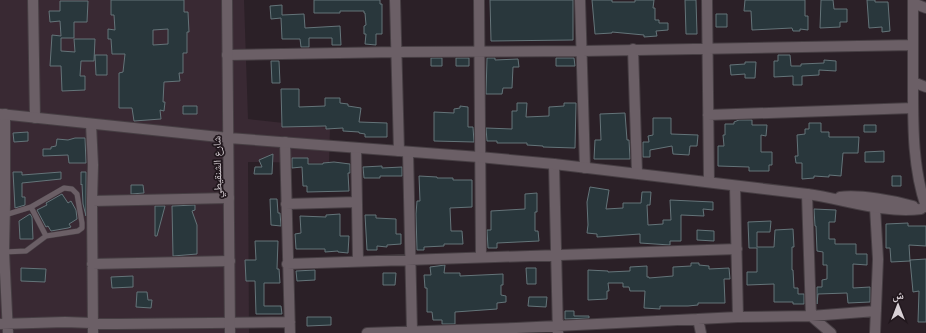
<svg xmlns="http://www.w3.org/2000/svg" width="926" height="333" font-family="Arial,'Noto Naskh Arabic',sans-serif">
  <rect width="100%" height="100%" fill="#2b2027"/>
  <path fill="#392933" d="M0,0H244L248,119L330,128L329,163L248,162L249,333H0Z"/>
  <path fill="#29373c" stroke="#647479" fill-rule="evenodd" d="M111,0H184V12H188L189,32H187V53H183V73H179L180,81L164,82L163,102H165L164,111L160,110L161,119L134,121L132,108H119V73L123,72L125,54H112L111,39H108V29L115,30L114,15H111ZM168,29V44L153,45V30Z
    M314,0H380V4H382V34H376V45L365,44L366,34H364V26L366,25L365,13H364V11H340V13H314Z
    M490,0H573V40L491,41Z
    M592,0H612V2H635V0H654L653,8H655V20H659V23H668V30L656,31L657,36L644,37V35L612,32V33L595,34Z
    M685,0H696L697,34H686Z
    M745,0H805V16H808V30L800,29V31H793L792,28L752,30L751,11H744Z
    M821,0H833L834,9H847V22H840V27L820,28Z
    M867,0H875V2H888L890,31L882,32V27L869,28Z
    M60,1H88L87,22H74V38H61V51L75,52L74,39H95L94,61H81L80,76H85V90L62,91L61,66H50L52,35L61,36L60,21L50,22L49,11H60Z
    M282,5V15L304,14L305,28L340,26L341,45H332V38H309V47H301L300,39H282L281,18L271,19L270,6Z
    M716,14H727V27H716Z
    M95,55H107V75H96Z
    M778,55H790L791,66H801V64L824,63V60L836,61V71L819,70V75L802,76V85H793V76L774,77V61H778Z
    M431,58H442V66H431Z
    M456,58H469V66H456Z
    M487,58H495V60L518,59L519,67H513L512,88H503L502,94H486Z
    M556,58H574L575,66H556Z
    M271,61H279L280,83H272Z
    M745,62H756L755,78H745V74L731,75L730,65L745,64Z
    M281,89H299V107L325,106V98H340V103L348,104V106L361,108L359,122L387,123V137H365V134L359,133V132L343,131V128L326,129V126L282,127Z
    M517,103H527L526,117L549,116V107L564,106V103H576L575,148L543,147V146L527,145V143H497V141H487L486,128L512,129V111H517Z
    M183,106H197V114H183Z
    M460,106L468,107V127H473L474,142L434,141V112L454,113V109L460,108Z
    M625,113L627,140H629L630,159H594L595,140H601L600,114Z
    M653,118H671V134L698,135L697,146H690L689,155L673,154L672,146L650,150V157H643V142H649L648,136L653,135Z
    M739,120H752V125H767L766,136L761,135V152H772V165H769V171H749V167L718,166V146H724L723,135H725V124H734V122Z
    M809,123H821V132H829V137H859L858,153H843L841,176L829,175V177L814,176V178L802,179V163H796L795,156H798L797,135L805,134V129H809Z
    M864,125H876V132H864Z
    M28,132V141L14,142L13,133Z
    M75,138H85L86,163H69L68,155L43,156V149H51V147L56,146L57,139L68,140Z
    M884,151V162H865V152Z
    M273,154L272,174H254L255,167H262L259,160Z
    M292,158H308V164H323V163L334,162L350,164V173H348L349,191L307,192V186H303L302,167L292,168Z
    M382,166V168L402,167V176H380V178H364L363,167Z
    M13,172H22V175L61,172V179L22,183V197H25V205L15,208Z
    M81,172H86V216L83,204L82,184L81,185Z
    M419,176L437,177V178H453V180H472V207L450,208L451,231H462L463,244H444V246L424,247V250H417L416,214L417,201H420Z
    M892,176H901V186H892Z
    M131,185H143L144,193L131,194Z
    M590,187L609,190L606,209L623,208V203H641L642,192H651L650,205H647L648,225L663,224V220H671L670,200L713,202V210L703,209L704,216L681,215V241H670V245L640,243V234L597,237V234L587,233L588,225L587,202Z
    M537,193V212H535V231H538L539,241L497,243V248H488L487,230H491V211L525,209V194Z
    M62,194L68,203L71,201L76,210L77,219L69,224L71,227L68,228L51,231L48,226L46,227L37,210L47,205L46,203Z
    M270,199H277L278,213H280L281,226L271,225Z
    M195,205V210L192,211L197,225V254L173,256L172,206Z
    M155,206H165L157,236H155Z
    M814,209L836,210L835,222H829V239H835V244H856V254H867V265L853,264V288L870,287V302L848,303L847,293L818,294L817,304V287H822V280L827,279V265H823V252L817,251L816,226H815Z
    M30,214L32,217L33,239H20L19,221Z
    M340,214V236H349L348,253L338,252V251L325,252V249H296L295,234L301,233L300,216L326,217V215Z
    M365,215H376V218L396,219V234H401V244L387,245V247L377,246V250H367Z
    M771,221L770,232H757V247H774L775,230L793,229L794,247H792V270H793L794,288H798V294H804V304H793V302H774V284L747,285V272H757V248H749L748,222Z
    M908,223V226H926V246L909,245L910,261L891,262L890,248H886V224Z
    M697,230L714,231V241L697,240Z
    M255,241H278L277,269H279L280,283H264V306H281L282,314H256L255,281H246L245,260H256Z
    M926,259V322H918L919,291L913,292L910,260Z
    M691,263H699V265L709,266V269L729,268L730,279H724L725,303H698V305L688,306H660V309L644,308L645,291H630L629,287H623V283H608L609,291H607V299L588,300V270L608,271V272L630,271V267L647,266V277H649V278L673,276V267L691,266Z
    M445,265L444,273H460V276L503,274V285H501V295L506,296V302L497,303V309L455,312V324H442V320H433L432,312H427V288H425L424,275H431L430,267Z
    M21,268L46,269L45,282L21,281Z
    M526,268H536V284H527Z
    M315,270V280L297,281L296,271Z
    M383,273H396L395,285H383Z
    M133,276V287L112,288L111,277Z
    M137,292H147L148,300H152L151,308L136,307Z
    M529,297H547L546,307L528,306Z
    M565,311H574V316H589V318L565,319Z
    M307,317H331V325L307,326Z"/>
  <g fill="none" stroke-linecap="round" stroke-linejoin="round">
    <defs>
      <path id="lane" d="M31,207L46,236
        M4,252L26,251L46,236L78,231L82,228V223L77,194L72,189L64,188L31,207L5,215"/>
      <path id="street" d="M33,0L35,118
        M395,0L399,151
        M479,0L481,257
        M580,0L585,168
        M707,0L709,182
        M913,0C913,30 913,59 913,89C913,128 913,169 926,207
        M913,3L926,8
        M633,49L637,173
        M227,55L396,52L582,51L913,45
        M913,82L926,87
        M5,114V204L4,252L8,333
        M708,115L913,108
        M91,124L93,165L92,201L93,333
        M285,142L290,333
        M356,148L358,261
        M408,152L412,331
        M554,164L558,333
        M735,186L738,317
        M807,194L811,316L831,333
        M92,201L229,198
        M286,204L356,202
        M875,207L878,259L875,333
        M92,264L230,261
        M287,264L737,249
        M698,319L701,333
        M0,324L65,322L118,324L290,322
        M367,333L516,328L738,317L811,316L876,311"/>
      <path id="secondary" d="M227,0L230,333
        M0,114L229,138L479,157L554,164L807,194C844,199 884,214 921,209
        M840,197C859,194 895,201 913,206"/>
    </defs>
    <use href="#lane" stroke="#463e43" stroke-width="6"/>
    <use href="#street" stroke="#463e43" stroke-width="12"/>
    <use href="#secondary" stroke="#463e43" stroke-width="12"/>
    <use href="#lane" stroke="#6b5f66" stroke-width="5"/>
    <use href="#street" stroke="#6b5f66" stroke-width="10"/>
    <use href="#secondary" stroke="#6b5f66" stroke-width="10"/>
  </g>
  <g text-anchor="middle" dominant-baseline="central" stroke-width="3.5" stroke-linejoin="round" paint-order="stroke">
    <g font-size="11" fill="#d9d1d6" stroke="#21171d">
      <text transform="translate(217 167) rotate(-91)">شارع الشنقيطي</text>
    </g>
  </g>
  <g transform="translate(898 305)" stroke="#21171d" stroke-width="3" paint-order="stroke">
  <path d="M0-3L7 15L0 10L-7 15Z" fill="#d9d1d6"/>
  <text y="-6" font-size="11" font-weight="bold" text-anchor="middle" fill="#d9d1d6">ش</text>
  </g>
</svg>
